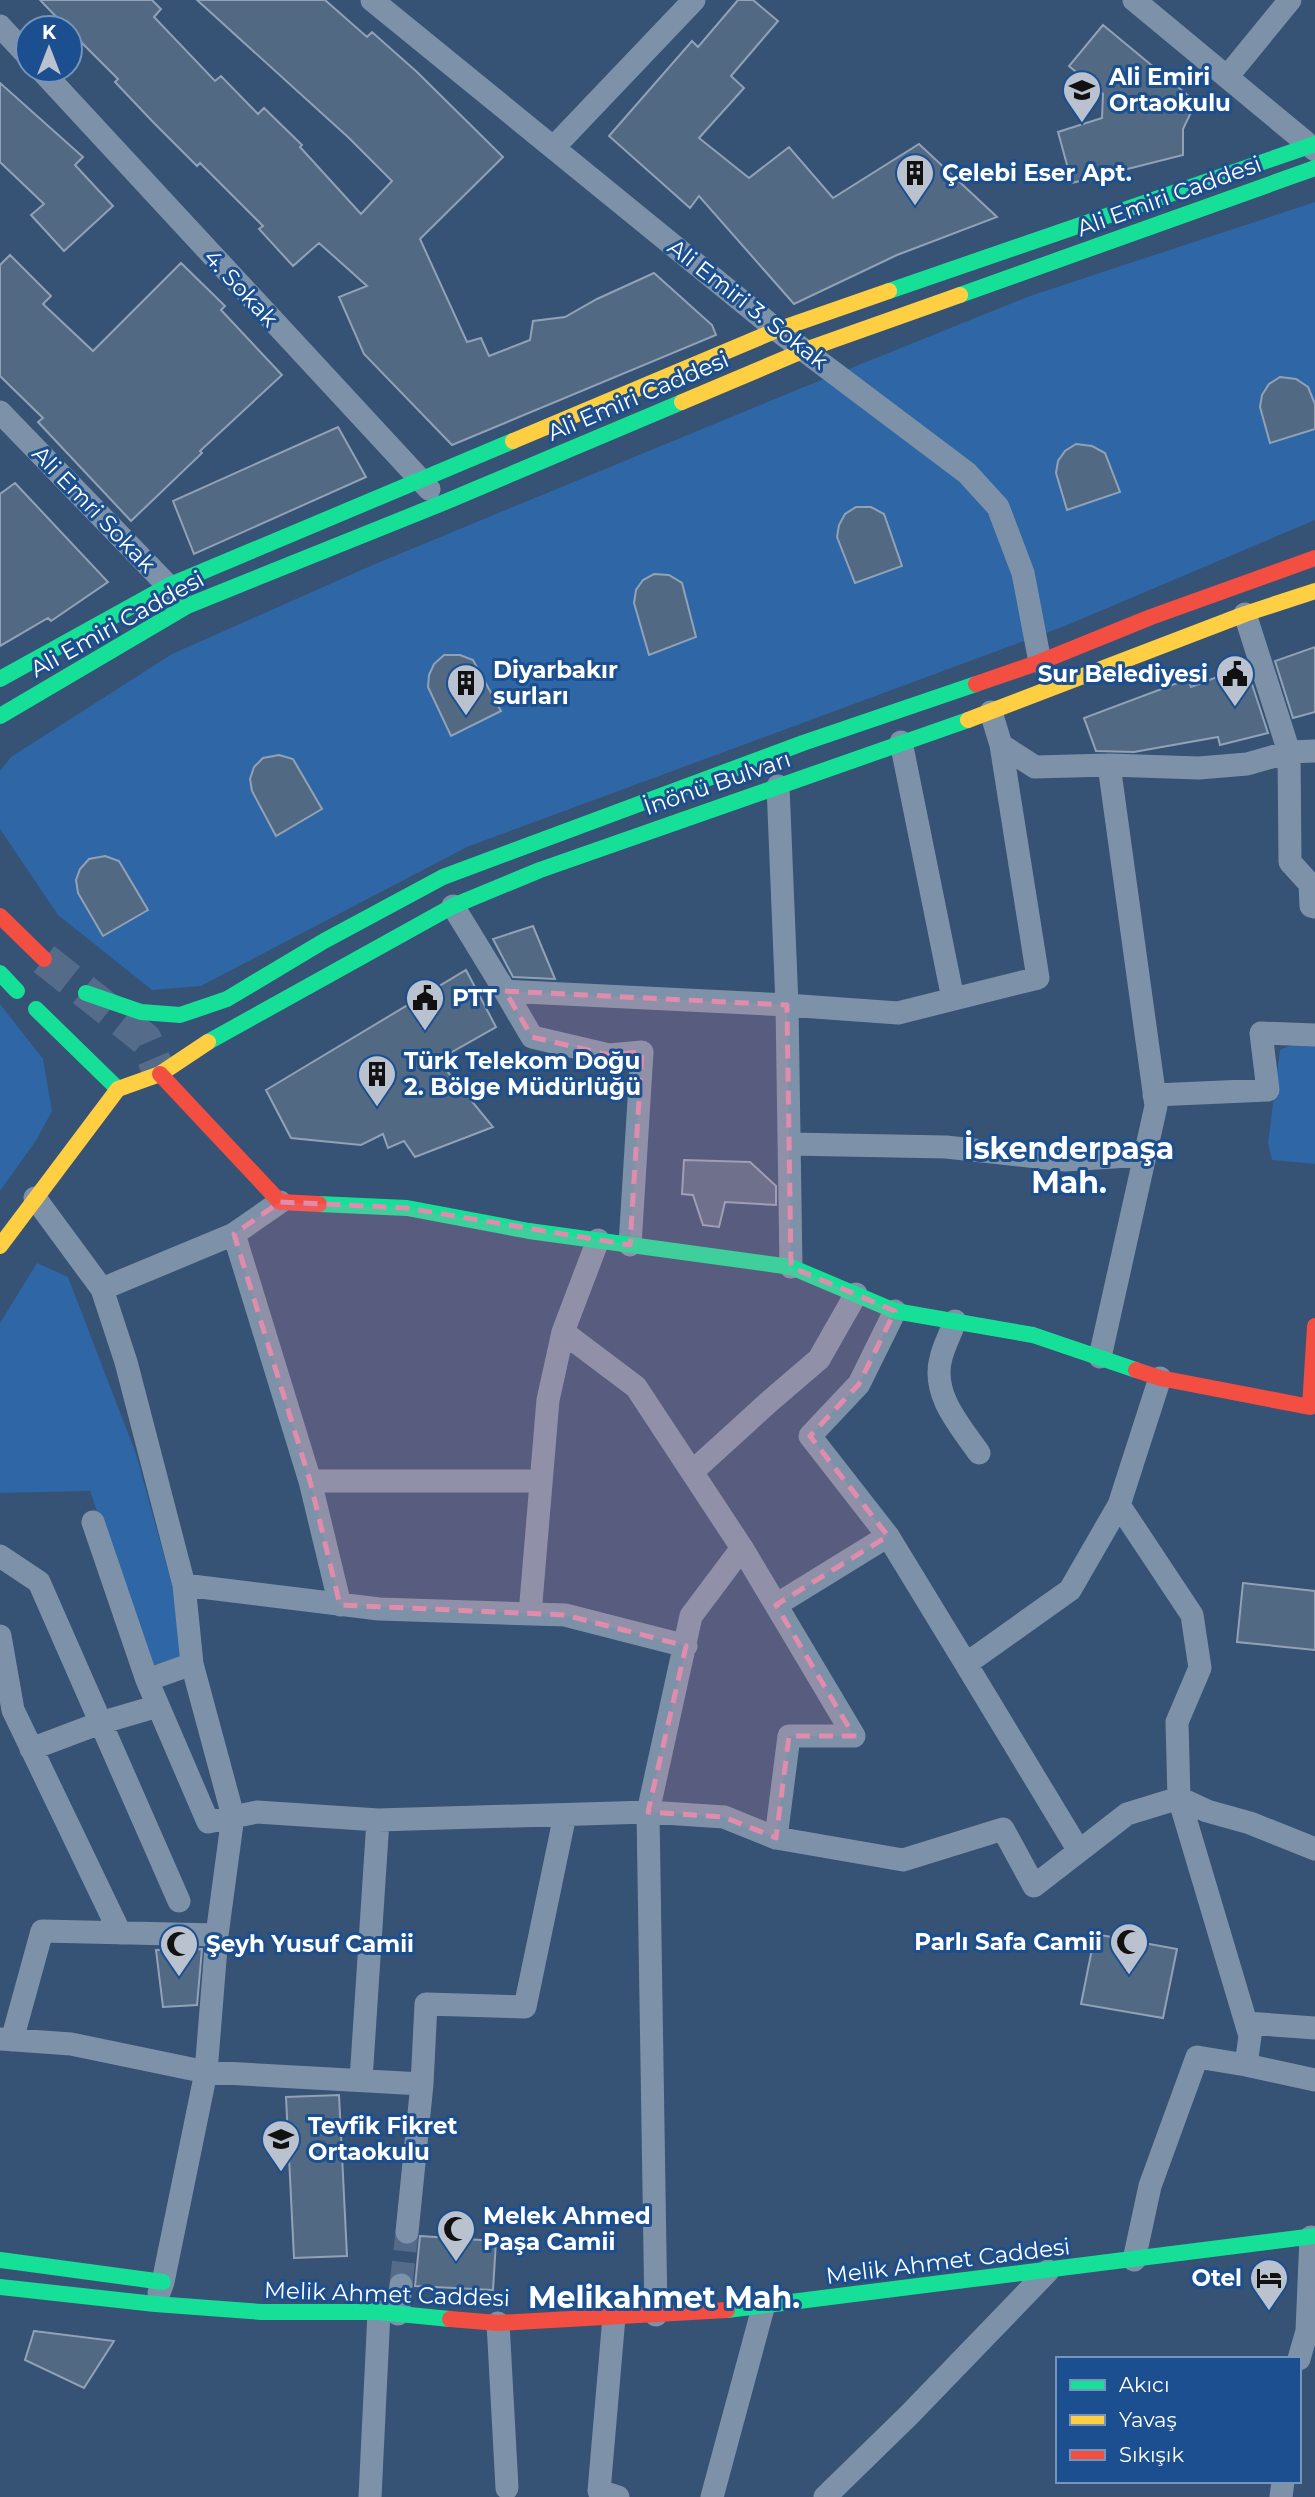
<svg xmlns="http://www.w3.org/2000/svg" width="1315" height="2497" font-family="Montserrat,sans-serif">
  <rect width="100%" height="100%" fill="#365274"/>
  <path fill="#2f66a5" d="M1315,202V520L1065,626L467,847L201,986L152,990L58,915L0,829V771L11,757L172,654L375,564L794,391L1030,296Z
    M0,1004L43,1059L52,1111L37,1139L0,1191Z
    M1291,1045H1315V1164L1272,1160L1268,1143L1280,1050Z
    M37,1263L68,1277L136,1454L174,1592L181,1657L151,1666L90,1491L0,1493V1323Z"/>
  <path fill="#526984" stroke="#92a2b6" stroke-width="2" d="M40,0H152L161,9L154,17L215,81L221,76L258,114L264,108L302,145L300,147L361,214L392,181L349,138L197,0H325L367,37L372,32L417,72L503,157L420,239L467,342L481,338L489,356L530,340L533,321L565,317L597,299L654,273L712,325L716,335L452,445L364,354L339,297L367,286L319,243L293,266L259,229L263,226L200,163L197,166L153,122L115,82L118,79L70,31V28H67Z
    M738,0H753L778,21L731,76L744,88L699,138L749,178L789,147L833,198L919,144L997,217L897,255L794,304L699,196L690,208L609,136L692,41L698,47Z
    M1103,25L1196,102L1183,129V155L1072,183L1058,132L1102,118L1103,94L1069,66Z
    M0,83L83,157L75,165L113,206L64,251L31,215L44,204L0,162Z
    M10,255L51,296L43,304L93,351L181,263L225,306L221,310L282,375L200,451L202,453L131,521L38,422L43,418L0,376V265Z
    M1280,377L1296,379L1308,387L1315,404V429L1270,443L1260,407L1262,395L1269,384Z
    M338,427L366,477L194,554L173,501Z
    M1076,444L1092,446L1105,453L1120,492L1067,510L1056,473L1058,461L1065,451Z
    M15,483L108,582L51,621L48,618L0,646V494Z
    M856,507H871L884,514L902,566L855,583L837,537L839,525L845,514Z
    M654,574L669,575L682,583L696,637L649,655L634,603L636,590L643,580Z
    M1315,647V712L1293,718L1275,661Z
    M444,655H460L473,660L501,711L451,736L428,687L429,675L434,664Z
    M1246,666L1268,733L1220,745L1218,737L1134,752L1096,751L1084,718L1188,679L1191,687Z
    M279,755L293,759L322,809L276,836L252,791L250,779L254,767L263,758Z
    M105,856L119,861L148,910L103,936L78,893L76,880L80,869L89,859Z
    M533,926L555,979L513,977L493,939Z
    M466,970L496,1027L438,1060L493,1127L415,1157L404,1141L388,1148L383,1134L361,1145L291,1138L266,1090Z
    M684,1160L750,1162L776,1186V1205L725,1202L719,1227L703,1225L693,1195L682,1194Z
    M1243,1583L1315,1591V1650L1237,1642Z
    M1095,1934L1177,1949L1163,2018L1081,2004Z
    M202,1949L197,2005L163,2007L156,1950Z
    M339,2095L347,2256L294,2258L286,2097Z
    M420,2236L496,2241L493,2290L415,2286Z
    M34,2331L114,2341L84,2388L25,2360Z"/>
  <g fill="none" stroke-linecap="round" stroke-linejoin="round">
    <path stroke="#546c89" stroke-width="23" stroke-dasharray="23 11" stroke-linecap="butt" d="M401,2285L407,2232"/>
    <path stroke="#546c89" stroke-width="33" stroke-dasharray="33 17" stroke-linecap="butt" d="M44,959L145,1039L160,1074"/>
    <path stroke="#7d92a8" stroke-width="23" d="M372,0L777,330L967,473L998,507L1023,573L1040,662
      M1134,0L1315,150
      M0,26L28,56
      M41,70L429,489
      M1227,77L1290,0
      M554,147L694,0
      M0,412L178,596
      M1245,614L1289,752L1290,862L1310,884L1311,906L1315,907
      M901,742L953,999
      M1001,745L1035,767L1109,765L1199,768L1247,764L1289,752L1315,751
      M778,786L787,1005L791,1267
      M453,906L505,991L787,1005L898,1013L1038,978L1001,745L991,712
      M505,991L532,1037L609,1055L642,1052L630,1245
      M1154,1095L1268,1090L1261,1033L1315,1035
      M789,1144L946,1147L1065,1160L1145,1155
      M35,1198L102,1289L126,1362L184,1585L192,1664L233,1816L217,1935L206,2072L163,2282L159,2293
      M280,1202L234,1234L310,1481H541
      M102,1289L234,1234
      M955,1321C951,1333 944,1345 941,1358C931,1394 960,1426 979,1453
      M1100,1357L1156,1106L1109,765
      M692,1472L770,1401L819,1359L856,1294
      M310,1481L340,1605
      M93,1522L147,1680
      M888,1536L966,1664
      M0,1556L39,1582L179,1901
      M184,1585L379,1609L565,1615L686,1646
      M776,1605L888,1536L810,1436L859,1384L895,1311
      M530,1614L548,1400L563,1332L598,1240
      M0,1636L13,1710L120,1933
      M192,1664L147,1680L208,1822L257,1812L378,1820L648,1812L691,1616L742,1548L636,1387L563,1332
      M31,1749L100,1723L158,1706
      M776,1838L903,1860L1003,1829L1034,1886L1127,1814L1179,1798L1207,1811L1250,1823L1315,1849
      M1079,1851L966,1664L1070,1590L1119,1505
      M1247,2023L1315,2028
      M0,2039L71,2044L206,2072L422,2084
      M12,2040L42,1931L217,1935
      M1246,2065L1315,2080
      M361,2080L378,1820
      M407,2232L422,2084L426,2004L525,2007L565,1815
      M1134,2260L1150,2186L1197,2057L1246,2065L1250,2036L1179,1798L1177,1722L1200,1668L1192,1615L1119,1505L1160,1378
      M398,2314L401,2285
      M656,2315L648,1812L724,1817L776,1838L789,1736H854L742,1548
      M614,2317L599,2491L618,2497
      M498,2323L507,2488
      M1299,2359L1307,2331L1311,2237
      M370,2497L379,2312
      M712,2497L763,2308
      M825,2497L909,2415L1048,2271
      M1281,2497L1283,2481"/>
    <path stroke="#16e098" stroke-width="16" d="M889,291L1315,144
      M960,295L1315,168
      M0,679L168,586L513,441
      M0,716L187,606L445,502L682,402
      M0,973L17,991
      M86,993L141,1012L180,1015L227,999L324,941L443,877L803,743L976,684
      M36,1009L118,1089
      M208,1042L453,906L540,870L968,720
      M319,1204L407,1208L529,1231L791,1267L895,1311L1033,1335L1136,1370
      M0,2260L163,2282
      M0,2287L155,2304L262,2312H379L450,2319
      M727,2310L1315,2236"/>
    <path stroke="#ffcf43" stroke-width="16" d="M682,402L805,350L960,295
      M513,441L777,330L889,291
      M968,720L1245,614L1315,591
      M0,1246L118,1089L160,1074L208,1042"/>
    <path stroke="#f24e42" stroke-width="16" d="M976,684L1040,662L1151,617L1315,558
      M0,916L44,959
      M160,1074L280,1202L319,1204
      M1136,1370L1160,1378L1310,1407L1315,1326
      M450,2319L498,2323L727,2310"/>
  </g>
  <path fill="#e08cad" fill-opacity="0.2" stroke="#e08cad" stroke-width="5" stroke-dasharray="14 9" stroke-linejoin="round" d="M505,991L787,1005L791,1267L895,1311L859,1384L810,1436L888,1536L776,1605L854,1736H789L776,1838L724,1817L648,1812L686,1646L565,1615L340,1605L310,1481L234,1234L280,1202L407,1208L630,1245L642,1052L609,1055L532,1037Z"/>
  <defs>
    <symbol id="school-pin" viewBox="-11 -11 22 30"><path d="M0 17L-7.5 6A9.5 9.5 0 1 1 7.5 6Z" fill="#b9c2ce" stroke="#1b4f8f"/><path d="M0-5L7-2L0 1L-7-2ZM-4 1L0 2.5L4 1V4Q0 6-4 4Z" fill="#111"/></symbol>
    <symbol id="building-pin" viewBox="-11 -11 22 30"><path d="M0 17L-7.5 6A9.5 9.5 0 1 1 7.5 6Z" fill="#b9c2ce" stroke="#1b4f8f"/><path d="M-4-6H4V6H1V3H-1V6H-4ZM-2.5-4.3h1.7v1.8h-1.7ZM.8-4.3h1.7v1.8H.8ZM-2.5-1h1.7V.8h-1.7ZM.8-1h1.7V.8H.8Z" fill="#111"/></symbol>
    <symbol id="civic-pin" viewBox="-11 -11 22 30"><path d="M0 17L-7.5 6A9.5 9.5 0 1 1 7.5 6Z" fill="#b9c2ce" stroke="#1b4f8f"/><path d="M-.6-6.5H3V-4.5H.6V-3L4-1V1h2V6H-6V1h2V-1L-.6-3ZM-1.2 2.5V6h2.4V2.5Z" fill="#111"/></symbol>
    <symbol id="mosque-pin" viewBox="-11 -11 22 30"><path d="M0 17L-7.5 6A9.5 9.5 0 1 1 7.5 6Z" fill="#b9c2ce" stroke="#1b4f8f"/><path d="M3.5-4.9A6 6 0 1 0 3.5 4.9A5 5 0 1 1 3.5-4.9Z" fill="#111"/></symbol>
    <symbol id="hotel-pin" viewBox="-11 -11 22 30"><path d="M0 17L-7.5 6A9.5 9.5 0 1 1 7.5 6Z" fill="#b9c2ce" stroke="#1b4f8f"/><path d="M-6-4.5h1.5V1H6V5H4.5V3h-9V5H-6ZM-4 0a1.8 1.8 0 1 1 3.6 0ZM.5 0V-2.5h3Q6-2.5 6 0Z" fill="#111"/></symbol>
  </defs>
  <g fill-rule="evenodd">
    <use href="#school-pin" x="1060" y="68" width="44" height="60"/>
    <use href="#building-pin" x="893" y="151" width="44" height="60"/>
    <use href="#civic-pin" x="1213" y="652" width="44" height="60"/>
    <use href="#building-pin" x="444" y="661" width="44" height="60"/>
    <use href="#civic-pin" x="403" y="976" width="44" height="60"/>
    <use href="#building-pin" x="355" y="1052" width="44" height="60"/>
    <use href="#mosque-pin" x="1107" y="1920" width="44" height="60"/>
    <use href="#mosque-pin" x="157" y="1922" width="44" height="60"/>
    <use href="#school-pin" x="259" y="2117" width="44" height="60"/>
    <use href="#mosque-pin" x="434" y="2207" width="44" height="60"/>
    <use href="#hotel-pin" x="1247" y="2256" width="44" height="60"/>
  </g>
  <g text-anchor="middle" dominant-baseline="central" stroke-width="6" stroke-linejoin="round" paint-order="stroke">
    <g font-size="23" font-weight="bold" fill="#fff" stroke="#1b4f8f" text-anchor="start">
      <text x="1109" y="77">Ali Emiri<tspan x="1109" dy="26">Ortaokulu</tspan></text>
      <text x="942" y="173">Çelebi Eser Apt.</text>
      <text x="493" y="670">Diyarbakır<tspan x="493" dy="26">surları</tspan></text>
      <text x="1208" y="674" text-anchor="end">Sur Belediyesi</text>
      <text x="452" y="998">PTT</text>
      <text x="404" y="1061">Türk Telekom Doğu<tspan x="404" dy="26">2. Bölge Müdürlüğü</tspan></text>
      <text x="1102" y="1942" text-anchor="end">Parlı Safa Camii</text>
      <text x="206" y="1944">Şeyh Yusuf Camii</text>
      <text x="308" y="2126">Tevfik Fikret<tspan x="308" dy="26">Ortaokulu</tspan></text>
      <text x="483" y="2216">Melek Ahmed<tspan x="483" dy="26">Paşa Camii</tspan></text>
      <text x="1242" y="2278" text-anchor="end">Otel</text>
    </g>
    <g font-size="23" fill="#fff" stroke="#1b4f8f">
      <text transform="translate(1169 196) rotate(-20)">Ali Emiri Caddesi</text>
      <text transform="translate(241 288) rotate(47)">4. Sokak</text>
      <text transform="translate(748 304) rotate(38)">Ali Emiri 3. Sokak</text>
      <text transform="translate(638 396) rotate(-23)">Ali Emiri Caddesi</text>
      <text transform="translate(94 509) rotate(46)">Ali Emri Sokak</text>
      <text transform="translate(117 624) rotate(-29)">Ali Emiri Caddesi</text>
      <text transform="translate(717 783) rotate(-19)">İnönü Bulvarı</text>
      <text transform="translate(948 2261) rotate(-7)">Melik Ahmet Caddesi</text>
      <text transform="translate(387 2294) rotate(2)">Melik Ahmet Caddesi</text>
    </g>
    <g font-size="30" font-weight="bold" fill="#fff" stroke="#1b4f8f">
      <text x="1069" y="1148">İskenderpaşa<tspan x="1069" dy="34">Mah.</tspan></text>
      <text x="664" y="2297">Melikahmet Mah.</text>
    </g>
  </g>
  <rect x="1056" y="2357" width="245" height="126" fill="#1b4f8f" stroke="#7695bc" stroke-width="2"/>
  <rect x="1070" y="2380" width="35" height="10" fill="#16e098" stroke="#7695bc" stroke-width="2"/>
  <text x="1119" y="2392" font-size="21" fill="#ffffff">Akıcı</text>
  <rect x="1070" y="2415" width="35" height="10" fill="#ffcf43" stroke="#7695bc" stroke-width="2"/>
  <text x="1119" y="2427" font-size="21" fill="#ffffff">Yavaş</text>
  <rect x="1070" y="2450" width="35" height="10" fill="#f24e42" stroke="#7695bc" stroke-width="2"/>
  <text x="1119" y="2462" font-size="21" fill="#ffffff">Sıkışık</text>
  <g transform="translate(49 49)"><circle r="33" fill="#1b4f8f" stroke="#7695bc" stroke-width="2"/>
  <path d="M0-5L12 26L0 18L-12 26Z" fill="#b9c2ce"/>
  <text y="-10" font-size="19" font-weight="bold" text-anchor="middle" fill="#ffffff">K</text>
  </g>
</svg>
